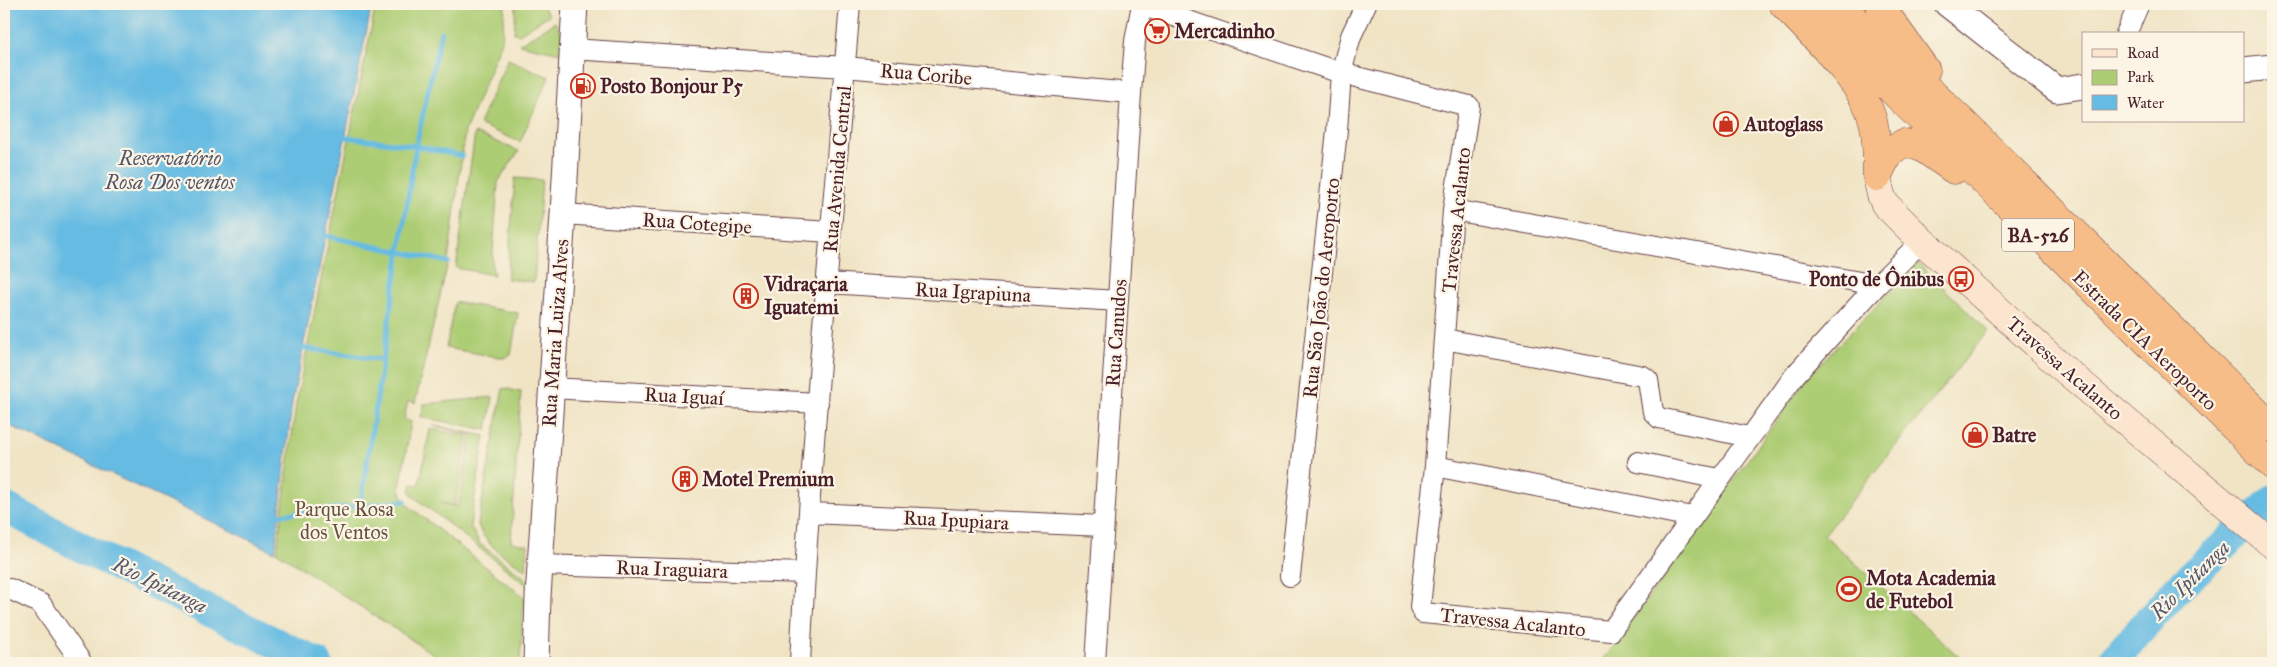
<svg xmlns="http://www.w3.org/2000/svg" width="2277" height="667" font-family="'IM FELL Great Primer',serif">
  <rect width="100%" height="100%" fill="#fcf5e5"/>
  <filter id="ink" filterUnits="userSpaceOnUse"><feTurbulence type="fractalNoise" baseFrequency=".02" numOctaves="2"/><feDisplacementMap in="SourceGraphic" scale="10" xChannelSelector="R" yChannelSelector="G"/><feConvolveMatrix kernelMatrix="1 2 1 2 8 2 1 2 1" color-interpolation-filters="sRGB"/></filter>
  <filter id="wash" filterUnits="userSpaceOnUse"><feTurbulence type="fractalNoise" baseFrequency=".0096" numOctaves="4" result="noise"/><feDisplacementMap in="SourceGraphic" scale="20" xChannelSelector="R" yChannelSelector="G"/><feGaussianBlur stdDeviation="1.12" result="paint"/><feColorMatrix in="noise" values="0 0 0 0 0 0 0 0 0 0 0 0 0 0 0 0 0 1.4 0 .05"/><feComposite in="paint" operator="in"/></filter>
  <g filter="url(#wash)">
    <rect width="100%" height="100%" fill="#f0e4c5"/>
    <path fill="#adcd75" stroke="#7c7650" d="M376,4H505L502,41L465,131L448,262L415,403L408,401L404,419L411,422L400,488L403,498L410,507L524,597L520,663H447L277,552L296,404Z
      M516,4H542L549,15L519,34L514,33Z
      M555,22L562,33L560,53L519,44Z
      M508,59L549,77L520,142L479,124Z
      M475,133L519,151L498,182L492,266L494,275L456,268Z
      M515,178L542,180L534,282L507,279Z
      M1918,263L1988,331L1824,535L1966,663H1601L1810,374Z
      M455,302L518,313L511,355L504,358L446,348Z
      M503,388L521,392L511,542L528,545L526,570C510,559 482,545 478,523Z
      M493,397L487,430L421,417L424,404Z
      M431,425L485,436L470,526L480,544L528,580V586L413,496L410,490L412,484L419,485L430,429L468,436L455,506L440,503L458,507L471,435Z"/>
    <path fill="#66bbe2" stroke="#586d86" d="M4,4H372L292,403L275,552L4,423Z"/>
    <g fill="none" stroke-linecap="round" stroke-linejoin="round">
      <path stroke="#66bbe2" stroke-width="5" d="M345,137L416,146L462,156
        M326,236L448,262
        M303,348L383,360
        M360,508L416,146L441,32
        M279,515L405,501"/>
      <path stroke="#66bbe2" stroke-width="31" d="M4,507L139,577L317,663
        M2111,663L2178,588L2273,500"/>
    </g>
  </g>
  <g filter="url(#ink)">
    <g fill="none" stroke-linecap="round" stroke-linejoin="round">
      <defs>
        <path id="minor" d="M1141,5L1341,73L1469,106L1453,210L1435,466L1420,607L1423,613L1611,631L1795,375L1877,285L1922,241
          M2126,34L2139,4
          M572,49L845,67L1131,93
          M1453,210L1877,285
          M563,214L830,232
          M828,283L1118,301
          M1444,339L1643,376L1648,380L1653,412L1659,418L1749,437
          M551,388L818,403
          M1638,462L1719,479
          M1435,466L1692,517
          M810,513L1103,526
          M540,565L805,573
          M1290,576L1337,130L1341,73L1351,36L1366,4
          M4,591L10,589L41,604L82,663
          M800,663C811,443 832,223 850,4
          M1095,663L1131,93L1135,41L1142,4"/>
        <path id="tertiary" d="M1947,4L2057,90L2083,86
          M2243,70L2273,67
          M536,663L538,597L563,214L575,4"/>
        <path id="secondary" d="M1877,177L1881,195L1885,204L1922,241L2058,364L2273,545"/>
        <path id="trunk" d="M1783,4C1810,34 1861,80 1872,118C1878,136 1876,157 1877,175
          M1804,4L2273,466
          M1839,4L1964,123L2273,428
          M1879,4L1926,70
          M1877,177L1889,153L1903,143L1918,145L1954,170"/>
      </defs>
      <use href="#minor" stroke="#633d42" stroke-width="22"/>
      <use href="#tertiary" stroke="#633d42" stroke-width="27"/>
      <use href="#secondary" stroke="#633d42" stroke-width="29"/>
      <use href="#trunk" stroke="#633d42" stroke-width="29"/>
      <use href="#minor" stroke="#fff" stroke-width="20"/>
      <use href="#tertiary" stroke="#fff" stroke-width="25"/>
      <use href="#secondary" stroke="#fce5cf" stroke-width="28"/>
      <use href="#trunk" stroke="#f7bd88" stroke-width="28"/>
    </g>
  </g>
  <defs>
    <symbol id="supermarket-ring" viewBox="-11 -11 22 22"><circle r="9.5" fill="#fcf5e5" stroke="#c8321e" stroke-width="1.5"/><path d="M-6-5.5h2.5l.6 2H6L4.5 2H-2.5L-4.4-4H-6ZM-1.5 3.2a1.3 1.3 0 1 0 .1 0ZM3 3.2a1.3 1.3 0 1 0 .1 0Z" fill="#c8321e"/></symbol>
    <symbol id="fuel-ring" viewBox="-11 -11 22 22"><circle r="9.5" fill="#fcf5e5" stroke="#c8321e" stroke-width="1.5"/><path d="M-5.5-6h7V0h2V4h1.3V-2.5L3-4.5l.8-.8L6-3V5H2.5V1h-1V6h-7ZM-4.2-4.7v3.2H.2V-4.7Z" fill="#c8321e"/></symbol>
    <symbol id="shop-ring" viewBox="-11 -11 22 22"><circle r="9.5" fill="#fcf5e5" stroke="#c8321e" stroke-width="1.5"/><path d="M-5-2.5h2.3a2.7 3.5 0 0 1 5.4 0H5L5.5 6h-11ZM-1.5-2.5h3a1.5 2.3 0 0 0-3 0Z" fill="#c8321e"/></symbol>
    <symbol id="bus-ring" viewBox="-11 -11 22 22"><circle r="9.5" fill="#fcf5e5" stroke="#c8321e" stroke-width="1.5"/><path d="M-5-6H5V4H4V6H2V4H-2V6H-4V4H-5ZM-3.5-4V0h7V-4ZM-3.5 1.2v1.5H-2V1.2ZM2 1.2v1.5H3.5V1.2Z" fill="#c8321e"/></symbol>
    <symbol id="building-ring" viewBox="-11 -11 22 22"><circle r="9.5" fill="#fcf5e5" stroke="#c8321e" stroke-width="1.5"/><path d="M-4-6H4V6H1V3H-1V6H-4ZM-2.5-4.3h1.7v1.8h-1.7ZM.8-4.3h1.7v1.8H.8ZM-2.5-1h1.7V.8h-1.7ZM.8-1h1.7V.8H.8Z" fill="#c8321e"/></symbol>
    <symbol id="stadium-ring" viewBox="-11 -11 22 22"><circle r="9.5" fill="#fcf5e5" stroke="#c8321e" stroke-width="1.5"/><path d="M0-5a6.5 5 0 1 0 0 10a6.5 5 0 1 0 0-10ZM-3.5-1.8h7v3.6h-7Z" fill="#c8321e"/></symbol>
  </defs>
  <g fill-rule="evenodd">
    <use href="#supermarket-ring" x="1143" y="17" width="28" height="28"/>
    <use href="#fuel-ring" x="569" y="72" width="28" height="28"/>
    <use href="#shop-ring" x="1712" y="110" width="28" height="28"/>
    <use href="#bus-ring" x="1947" y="265" width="28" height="28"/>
    <use href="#building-ring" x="732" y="282" width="28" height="28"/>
    <use href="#shop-ring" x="1961" y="421" width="28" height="28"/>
    <use href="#building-ring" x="671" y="465" width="28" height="28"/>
    <use href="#stadium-ring" x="1835" y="575" width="28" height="28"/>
  </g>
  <g text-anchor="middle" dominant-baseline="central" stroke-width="4.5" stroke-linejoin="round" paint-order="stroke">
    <rect fill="#fcf5e5" stroke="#7f5f63" stroke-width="1" x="2002" y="218.5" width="72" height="33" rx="4"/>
    <g font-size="19" font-weight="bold" fill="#4a1f2b">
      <text x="2038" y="235">BA-526</text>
    </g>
    <g font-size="20" font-weight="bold" fill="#4a1f2b" stroke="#fcf5e5" text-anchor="start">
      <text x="1174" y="31">Mercadinho</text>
      <text x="600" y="86">Posto Bonjour P5</text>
      <text x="1744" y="124">Autoglass</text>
      <text x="1944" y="279" text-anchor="end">Ponto de Ônibus</text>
      <text x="764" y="284">Vidraçaria<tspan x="764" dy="23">Iguatemi</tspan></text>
      <text x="1992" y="435">Batre</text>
      <text x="702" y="479">Motel Premium</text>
      <text x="1866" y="578">Mota Academia<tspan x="1866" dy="23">de Futebol</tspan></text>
    </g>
    <g font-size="20" fill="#4a1f2b" stroke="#fcf5e5">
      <text transform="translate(926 74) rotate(5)">Rua Coribe</text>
      <text transform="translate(837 169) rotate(-85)">Rua Avenida Central</text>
      <text transform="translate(1456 220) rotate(-84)">Travessa Acalanto</text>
      <text transform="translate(697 223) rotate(4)">Rua Cotegipe</text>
      <text transform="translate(1321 288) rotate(-84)">Rua São João do Aeroporto</text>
      <text transform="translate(973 292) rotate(3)">Rua Igrapiuna</text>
      <text transform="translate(555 333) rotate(-86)">Rua Maria Luiza Alves</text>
      <text transform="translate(1116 333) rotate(-86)">Rua Canudos</text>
      <text transform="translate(2145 340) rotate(44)">Estrada CIA Aeroporto</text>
      <text transform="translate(2065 368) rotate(41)">Travessa Acalanto</text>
      <text transform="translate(684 396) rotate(3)">Rua Iguaí</text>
      <text transform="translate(956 520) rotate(3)">Rua Ipupiara</text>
      <text transform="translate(672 569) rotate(2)">Rua Iraguiara</text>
      <text transform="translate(1513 622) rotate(6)">Travessa Acalanto</text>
    </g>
    <g font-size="20" fill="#685341" stroke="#fcf5e5">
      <text x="344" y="509">Parque Rosa<tspan x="344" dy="23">dos Ventos</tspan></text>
    </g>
    <g font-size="21" font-style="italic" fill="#54566b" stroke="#fcf5e5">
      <text x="170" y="158">Reservatório<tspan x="170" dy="24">Rosa Dos ventos</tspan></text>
      <text transform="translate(2190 580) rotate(-45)">Rio Ipitanga</text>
      <text transform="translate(160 585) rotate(26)">Rio Ipitanga</text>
    </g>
  </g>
  <rect width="2277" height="667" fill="none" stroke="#fcf5e5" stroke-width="20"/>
  <rect x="2082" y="32" width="162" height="90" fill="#fcf5e5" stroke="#b59f9b"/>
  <rect x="2092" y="49" width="25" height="8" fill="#fce5cf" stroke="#b59f9b"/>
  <text x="2127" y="58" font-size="15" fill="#4a1f2b">Road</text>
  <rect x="2092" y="70" width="25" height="15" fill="#adcd75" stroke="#b59f9b"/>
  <text x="2127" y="82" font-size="15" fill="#4a1f2b">Park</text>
  <rect x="2092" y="95" width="25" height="15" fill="#66bbe2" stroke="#b59f9b"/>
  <text x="2127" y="108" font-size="15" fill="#4a1f2b">Water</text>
</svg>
